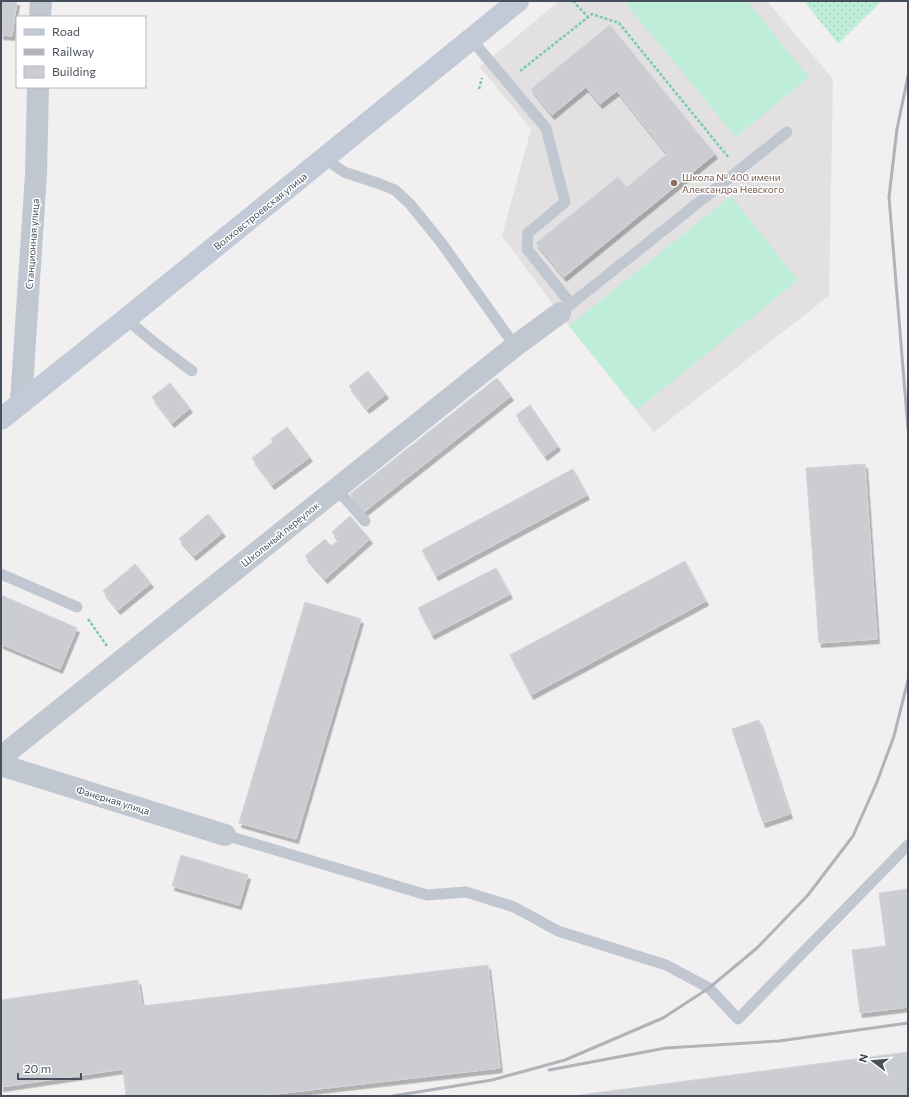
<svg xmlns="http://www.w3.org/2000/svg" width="909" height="1097" font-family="Commissioner,sans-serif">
  <defs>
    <pattern id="park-dots" width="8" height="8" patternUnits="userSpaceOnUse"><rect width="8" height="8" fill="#beeed9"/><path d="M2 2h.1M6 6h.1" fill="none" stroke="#a5cebd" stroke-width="1.8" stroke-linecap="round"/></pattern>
    <filter id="shadow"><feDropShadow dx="2.5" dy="4.5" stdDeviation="0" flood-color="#0004"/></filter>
  </defs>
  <rect width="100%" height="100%" fill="#f1efef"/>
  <path fill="#e2e0e1" d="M559,1H767L833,79L829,296L654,432L569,326L502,236L531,129L480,67Z"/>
  <path fill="url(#park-dots)" d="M804,1H882L838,44Z"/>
  <path fill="#beeed9" d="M630,1H747L809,77L736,137L626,4Z
    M731,196L798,280L637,410L569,326Z"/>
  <path fill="#cccdd3" stroke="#d3d4da" filter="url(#shadow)" d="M1,1H17L12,36L1,35Z
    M610,25L715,154L564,277L536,243L618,177L627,187L667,154L617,91L600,104L586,87L552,115L531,89Z
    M368,371L386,394L367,409L349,386Z
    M497,378L511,396L364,512L350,494Z
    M170,383L190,408L172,423L152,397Z
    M530,405L558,446L545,456L516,415Z
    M287,427L310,457L272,485L252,458L273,442L271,439Z
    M865,464L877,639L819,643L806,468Z
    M573,469L587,495L436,576L422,550Z
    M208,514L223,532L194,556L179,539Z
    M350,516L370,539L325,579L305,556L325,539L331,546L339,540L332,532Z
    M685,561L706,601L531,695L510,655Z
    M135,564L151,583L118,610L103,591Z
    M496,568L510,594L432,635L418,608Z
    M1,595L77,628L60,669L1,644Z
    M305,602L361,619L296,839L239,823Z
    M759,720L790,814L763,823L732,729Z
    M181,855L248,875L239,905L172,886Z
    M908,889V1007L860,1013L852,950L886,946L879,893Z
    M488,965L500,1068L258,1096H126L123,1069L1,1087V1000L138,980L142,1006Z
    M908,1052V1096H572Z"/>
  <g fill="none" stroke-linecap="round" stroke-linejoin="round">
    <path stroke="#77cbb0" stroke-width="2.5" stroke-dasharray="3 2" stroke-linecap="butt" d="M573,1L588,17
      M520,71L592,14L619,23L729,158
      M479,89L482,78
      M88,619L107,646"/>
    <path stroke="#c0c7d1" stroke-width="11" d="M471,39L546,128L565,202L528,233L527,249L571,304
      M327,156L334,165L344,172L380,184L395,190L410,204L440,241L515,346
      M566,308L787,132
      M126,319L156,344L192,371
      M336,488L365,521
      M1,574L77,607
      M225,835L427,895L466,892L514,907L558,931L666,965L709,988L738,1019L908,845"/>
    <path stroke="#c0c7d1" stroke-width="22" d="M40,17L41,1
      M21,402L36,174L38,87
      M1,757L515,346L560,313
      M1,765L225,835"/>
    <path stroke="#c2c9d7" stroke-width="22" d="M1,419L126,319L518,1"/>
    <path stroke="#b1b3b9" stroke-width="3" d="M908,76L897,129L889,197L908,429
      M549,1070L666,1048L779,1041L908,1023
      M393,1096L492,1080L565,1060L663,1018L709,988L757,948L808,895L853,836L877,782L894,736L908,680"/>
  </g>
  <circle fill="#8d6e63" stroke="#fff" stroke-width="1.5" cx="674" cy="183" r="4"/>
  <g text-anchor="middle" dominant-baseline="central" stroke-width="3" stroke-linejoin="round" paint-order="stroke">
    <g font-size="10" fill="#785e54" stroke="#fff" text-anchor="start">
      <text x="682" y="177">Школа № 400 имени<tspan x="682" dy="12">Александра Невского</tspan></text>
    </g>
    <g font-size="10" fill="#474f5c" stroke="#fff">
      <text transform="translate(260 211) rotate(-39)">Волховстроевская улица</text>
      <text transform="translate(32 244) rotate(-86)">Станционная улица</text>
      <text transform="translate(280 534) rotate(-39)">Школьный переулок</text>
      <text transform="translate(113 800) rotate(17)">Фанерная улица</text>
    </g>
  </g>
  <rect width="909" height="1097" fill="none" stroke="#474f5c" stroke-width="4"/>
  <rect x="16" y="16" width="130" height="72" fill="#ffffff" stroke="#b5b9be"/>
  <rect x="24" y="29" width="20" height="6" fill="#c2c9d7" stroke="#b5b9be"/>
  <text x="52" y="36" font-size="12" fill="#474f5c">Road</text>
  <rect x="24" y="49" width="20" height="6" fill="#b1b3b9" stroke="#b5b9be"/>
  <text x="52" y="56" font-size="12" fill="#474f5c">Railway</text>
  <rect x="24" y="66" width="20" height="12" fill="#cccdd3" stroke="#b5b9be"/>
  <text x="52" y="76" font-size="12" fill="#474f5c">Building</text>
  <g transform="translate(873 1061) rotate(286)" stroke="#ffffff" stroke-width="3" paint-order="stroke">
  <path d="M0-3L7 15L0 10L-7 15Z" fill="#474f5c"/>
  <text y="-6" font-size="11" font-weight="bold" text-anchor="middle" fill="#474f5c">N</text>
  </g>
  <path d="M18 1073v6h63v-6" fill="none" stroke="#474f5c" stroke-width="2"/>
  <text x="24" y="1073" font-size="12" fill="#474f5c" stroke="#ffffff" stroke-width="3" paint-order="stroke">20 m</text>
</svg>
